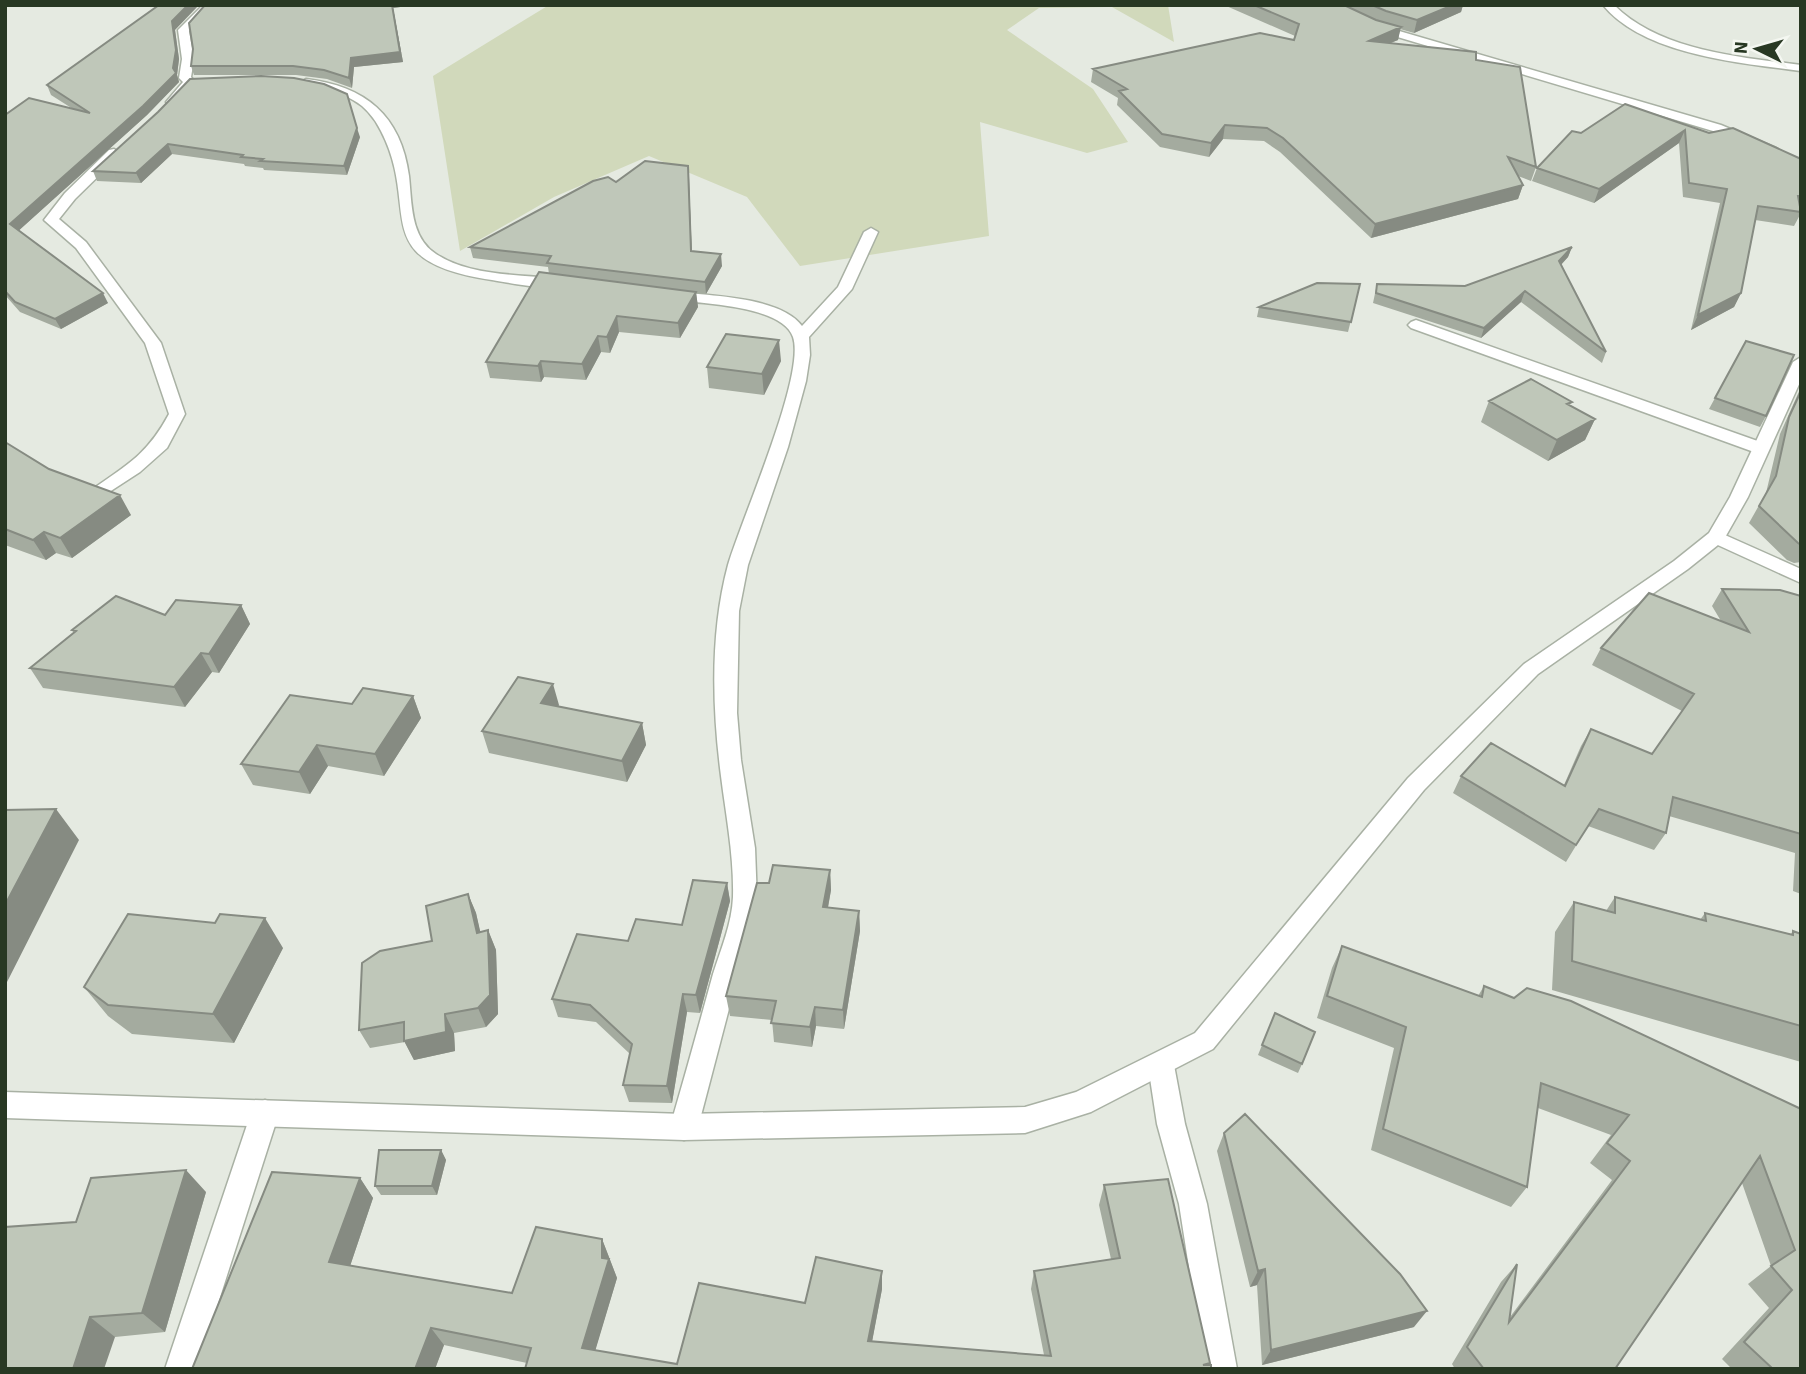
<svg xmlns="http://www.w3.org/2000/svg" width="1806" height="1374" font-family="'Source Sans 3',sans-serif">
  <rect width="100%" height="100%" fill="#e5eae1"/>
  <path fill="#d1d9bb" d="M549,5H1168L1174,42L1112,7L1039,8L1007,30L1093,89L1128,142L1087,153L980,122L989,236L800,266L747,197L649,156L554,197L460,251L433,76Z"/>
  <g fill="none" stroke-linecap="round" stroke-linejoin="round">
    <defs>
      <path id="minor" d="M203,5H214L189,31L194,59L191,77L195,82L176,105H168L166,102L183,82L179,78L182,59L178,30Z
        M306,79C365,86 401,115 409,176C412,203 410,237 436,254C471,277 521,274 561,279L566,280L568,283L566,286C548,291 511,283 492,280C364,261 422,210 381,131C375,119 366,107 353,100C337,90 320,89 302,85L300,83Z
        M114,149L120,153L119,156L75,199L59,219L86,242L161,343L185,414L167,448L140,472L100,498L94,496L91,492L94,488C129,464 148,453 169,414L145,343L76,248L44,220L65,193L109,150Z
        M871,228L878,232L852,289L809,337L810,355L806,381L788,447L748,565L739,611L737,713L741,760L755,848L757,902L698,1127L694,1136L684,1140L674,1136L670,1127C685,1076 699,1025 713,974C721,949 732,923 733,897C734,856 726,816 721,776C712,707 710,632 728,565C741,520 806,375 793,337C782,305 698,303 670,300L663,296L670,292C704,295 780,296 802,326L838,287L864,232Z
        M1416,320L1766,444L1769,448L1760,453L1754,452L1411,328L1408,325L1411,322Z
        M1716,531L1801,569V583L1709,541L1707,537Z
        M1161,1053L1170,1056L1174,1065L1185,1124L1207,1204L1237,1369H1205L1179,1204L1157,1124L1148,1065L1152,1056Z
        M265,1100L275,1104L279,1113L197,1369H165L251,1113L255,1104Z"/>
      <path id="tertiary" d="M1318,5H1333L1382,26L1721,125L1776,148L1801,163V172L1713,131L1374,30Z
        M1603,5H1614C1660,51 1740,57 1801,65V71C1740,63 1644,55 1603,5Z
        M1801,357V380L1748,497L1723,541L1688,569L1538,674L1424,790L1213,1049L1091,1112L1025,1133L684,1140L5,1118V1092L684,1114L1025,1107L1076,1092L1195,1033L1408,778L1524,664L1674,561L1709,533L1730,497L1793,362Z"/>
    </defs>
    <use href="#minor" stroke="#a9b1a4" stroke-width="3"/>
    <use href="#tertiary" stroke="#a9b1a4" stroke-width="3"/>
    <use href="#minor" fill="#fff" fill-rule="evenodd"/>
    <use href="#tertiary" fill="#fff" fill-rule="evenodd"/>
  </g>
  <path fill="#a4ab9f" d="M205,5H415L393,8L403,62L354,67L352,88L327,79L296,75H194L191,66Z
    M1224,5H1463L1461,12L1414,33L1400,29L1398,40L1390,43L1476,60L1536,167L1531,181L1518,176L1523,185L1518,199L1371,238L1280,152L1264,141L1223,139L1209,157L1160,147L1117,105L1118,98L1091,82L1093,69L1294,40L1295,36Z
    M175,30L179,59L177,75L179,82L147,115L19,230L108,303L61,329L20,312L5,295V115L73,109L51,95L47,85Z
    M1625,104L1709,133L1801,159V213L1794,226L1755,220L1741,293L1734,307L1691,330L1720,203L1683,197L1679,143L1594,203L1532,181L1537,168L1581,133Z
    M158,112L360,137L347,175L264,170L263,168L245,166L244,164L172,154L141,183L97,181L93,171Z
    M688,166L692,251L722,266L706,294L696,293L698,307L680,338L619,332L610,353L601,352L586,380L544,377L541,382L490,378L486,362L549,274L548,267L473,258L470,247L616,182Z
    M1572,247L1568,257L1561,265L1606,352L1602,363L1521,302L1481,338L1373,303L1377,284L1465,286Z
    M1360,284L1348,332L1257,317L1259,307Z
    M781,361L764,395L709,388L707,367Z
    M1801,387V562L1794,563L1787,560L1749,523L1766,493L1780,434Z
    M1715,398L1766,416L1760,427L1709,409Z
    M1489,401L1572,402L1570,405L1595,419L1585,440L1548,461L1481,422Z
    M5,442L49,469L131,515L72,558L56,553L46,560L5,545Z
    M1722,589L1801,596V894L1793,891L1795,853L1669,816L1666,833L1654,850L1588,826L1566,862L1453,793L1461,776L1564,785L1581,746L1591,729L1652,754L1682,711L1592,665L1601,648L1721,621L1712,606Z
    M241,605L250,624L219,673L212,672L185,707L43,688L30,668L74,633L72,630L165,615Z
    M413,696L421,718L384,776L328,766L310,794L253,785L241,764L352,704Z
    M559,705L558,706L642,723L646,745L627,782L489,753L482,731Z
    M830,870L831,890L828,908L859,911L860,931L844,1029L816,1026L812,1047L774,1042L772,1020L730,1016L726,996L769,883Z
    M727,883L730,901L700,1013L687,1012L672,1103L629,1102L623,1085L630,1054L596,1022L558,1017L552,999L628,941L682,925Z
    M468,894L476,913L480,932L488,930L496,950L498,1014L486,1027L454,1033L455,1051L414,1060L405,1042L370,1048L359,1030L432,941Z
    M1615,897L1700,920L1705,913L1790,935L1793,931L1801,934V1062L1552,990L1555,932L1574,902L1606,911Z
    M1342,946L1478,996L1484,986L1801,1109V1369H1732L1722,1359L1769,1308L1748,1284L1771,1266L1742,1183L1615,1369H1455L1452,1364L1501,1282L1517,1264L1510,1317L1612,1180L1590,1163L1611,1135L1538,1108L1527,1187L1511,1207L1371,1150L1394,1048L1317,1018L1332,968Z
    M283,948L234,1043L132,1034L108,1016L84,987Z
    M1275,1013L1302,1064L1298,1073L1258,1055Z
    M1224,1133L1414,1327L1262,1365L1257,1285L1250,1287L1217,1151Z
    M441,1150L446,1160L437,1195H381L375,1186Z
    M272,1172L360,1178L373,1198L350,1266L512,1293L536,1227L602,1239L617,1278L595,1350L677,1364L699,1283L805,1303L816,1257L882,1271V1289L872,1341L1044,1355L1031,1289L1034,1271L1111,1259L1099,1205L1104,1185L1168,1179L1210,1363L1209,1365H1211V1369H525L527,1363L444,1345L435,1369H192Z
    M206,1192L165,1332L115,1337L5,1369Z"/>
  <path fill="#868b82" d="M188,5H199L175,30L179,59L177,75L179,82L147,115L15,234L10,224L172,21Z
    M392,5H415L393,8L403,62L354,67L352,88L349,78L351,58Z
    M1453,5H1463L1461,12L1414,33L1417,20Z
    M1401,27L1398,40L1366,53L1369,41Z
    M1225,125L1223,139L1209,157L1211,143Z
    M357,128L360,137L347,175L344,166Z
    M1685,130L1679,143L1594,203L1599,189Z
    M168,144L172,154L141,183L136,173Z
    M688,166L689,177L692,263L691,251Z
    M1523,185L1518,199L1371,238L1375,224Z
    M1572,247L1568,257L1555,271L1559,261Z
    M721,254L722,266L706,294L705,282Z
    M1525,291L1521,302L1481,338L1484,328Z
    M696,292L698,307L680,338L678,323Z
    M103,293L108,303L61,329L55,319Z
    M1741,293L1734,307L1691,330L1698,315Z
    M617,316L619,332L610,353L607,337Z
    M598,336L601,352L586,380L582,364Z
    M779,340L781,361L764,395L762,374Z
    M541,361L544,377L541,382L538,366Z
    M1595,419L1585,440L1548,461L1557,440Z
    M120,495L131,515L72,558L60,538Z
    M44,532L56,553L46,560L33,540Z
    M241,605L250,624L219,673L209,654Z
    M201,653L212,672L185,707L174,687Z
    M553,684L559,705L548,724L541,703Z
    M413,696L421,718L384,776L375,754Z
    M642,723L646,745L627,782L622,761Z
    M317,745L328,766L310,794L299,772Z
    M56,809L79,840L6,984L5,905Z
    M830,870L831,890L824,928L823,907Z
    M727,883L730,901L700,1013L696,995Z
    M468,894L476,913L485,952L477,933Z
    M859,911L860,931L844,1029L843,1010Z
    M265,918L283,948L234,1043L213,1014Z
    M488,930L496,950L498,1014L486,1027L478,1008Z
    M683,994L687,1012L672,1103L667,1086Z
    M815,1007L816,1026L812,1047L810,1027Z
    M445,1014L454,1033L455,1051L414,1060L404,1041Z
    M441,1150L446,1160L437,1195L432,1186Z
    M186,1170L206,1192L165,1332L142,1313Z
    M360,1178L373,1198L345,1281L329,1262Z
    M602,1239L617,1278L591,1365L582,1348L602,1258Z
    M1265,1269L1257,1285L1250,1287L1258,1271Z
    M882,1271V1289L869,1358L868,1341Z
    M1427,1311L1414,1327L1262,1365L1271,1350Z
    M90,1317L115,1337L104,1369H73Z
    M431,1328L444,1345L435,1369H415Z"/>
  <path fill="#bfc7b9" stroke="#868b82" stroke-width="2" d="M159,5H188L172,21L176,50L173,68L176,73L143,106L10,224L103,293L55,319L15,302L5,291V115L29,98L90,113L47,85Z
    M205,5H392L400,52L351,58L349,78L324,70L293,66H191L193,49L189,23Z
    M1254,5H1344L1376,20L1401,27L1369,41L1476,52V60L1520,67L1536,167L1508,157L1523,185L1375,224L1283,138L1267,128L1225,125L1211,143L1162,134L1119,91L1127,89L1093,69L1260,33L1294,40L1299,24Z
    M1372,5H1453L1417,20L1386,11Z
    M261,76L294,78L324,84L347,94L357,128L344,166L260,161L263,159L241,157L243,155L168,144L136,173L93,171L158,112L190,79Z
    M1625,104L1709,133L1733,128L1801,159V196H1798L1801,212L1758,206L1741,293L1698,315L1727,189L1689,183L1685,130L1599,189L1537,168L1572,131L1581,133Z
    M645,161L688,166L691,251L721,254L705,282L547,263L551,256L470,247L593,181L608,177L616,182Z
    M1572,247L1559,261L1606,352L1525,291L1484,328L1376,293L1377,284L1465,286Z
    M539,272L696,292L678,323L617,316L607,337L598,336L582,364L541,361L538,366L486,362Z
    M1317,283L1360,284L1351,322L1259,307Z
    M726,334L779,340L762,374L707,367Z
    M1746,341L1794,355L1766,416L1715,398Z
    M1531,379L1572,402L1567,404L1595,419L1557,440L1489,401Z
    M1801,391V545L1798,543L1759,506L1776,476L1789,417Z
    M5,442L49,469L120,495L60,538L44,532L33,540L5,529Z
    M1722,589L1780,590L1801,596V834L1673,797L1666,833L1599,809L1576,845L1461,776L1491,743L1565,786L1591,729L1652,754L1694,694L1601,648L1649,593L1749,632Z
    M116,596L165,615L176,600L241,605L209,654L201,653L174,687L30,668L76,631L72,630Z
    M518,677L553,684L541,703L642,723L622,761L482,731Z
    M363,688L413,696L375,754L317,745L299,772L241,764L290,695L352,704Z
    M56,809L5,905V810Z
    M773,865L830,870L823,907L859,911L843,1010L815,1007L810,1027L771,1023L776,1001L726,996L757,883H769Z
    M693,880L727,883L696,995L683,994L667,1086L623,1085L632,1044L590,1005L552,999L577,934L628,941L636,919L682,925Z
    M468,894L477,933L488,930L490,995L478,1008L445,1014L446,1032L404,1041V1022L359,1030L362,963L380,951L432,941L426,906Z
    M1615,897L1706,921L1705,913L1793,935V931L1801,934V1026L1572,961L1574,902L1615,913Z
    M128,914L215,923L220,914L265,918L213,1014L108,1005L84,987Z
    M1342,946L1482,997L1484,986L1514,998L1527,988L1571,1001L1801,1109V1369H1773L1744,1342L1792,1290L1771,1266L1795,1250L1760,1156L1615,1369H1484L1467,1347L1517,1264L1509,1322L1630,1161L1607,1143L1629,1115L1541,1083L1527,1187L1383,1129L1406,1027L1327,996Z
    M1275,1013L1315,1032L1302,1064L1262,1045Z
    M1245,1114L1400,1274L1427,1311L1271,1350L1265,1269L1258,1271L1224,1133Z
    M379,1150H441L432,1186H375Z
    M186,1170L142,1313L90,1317L73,1369H5V1227L76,1222L91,1178Z
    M272,1172L360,1178L329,1262L512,1293L536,1227L602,1239V1258L609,1259L582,1348L677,1364L699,1283L805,1303L816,1257L882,1271L868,1341L1051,1356L1034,1271L1120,1258L1104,1185L1168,1179L1210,1363L1203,1365H1211V1369H525L531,1348L431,1328L415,1369H192Z"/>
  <rect width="1806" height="1374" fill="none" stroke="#283823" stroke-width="14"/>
  <g transform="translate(1757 49) rotate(275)" stroke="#f4f7f1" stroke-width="5" paint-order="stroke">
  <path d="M0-5L12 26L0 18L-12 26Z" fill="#283823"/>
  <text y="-10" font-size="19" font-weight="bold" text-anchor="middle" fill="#283823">N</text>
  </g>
</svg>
